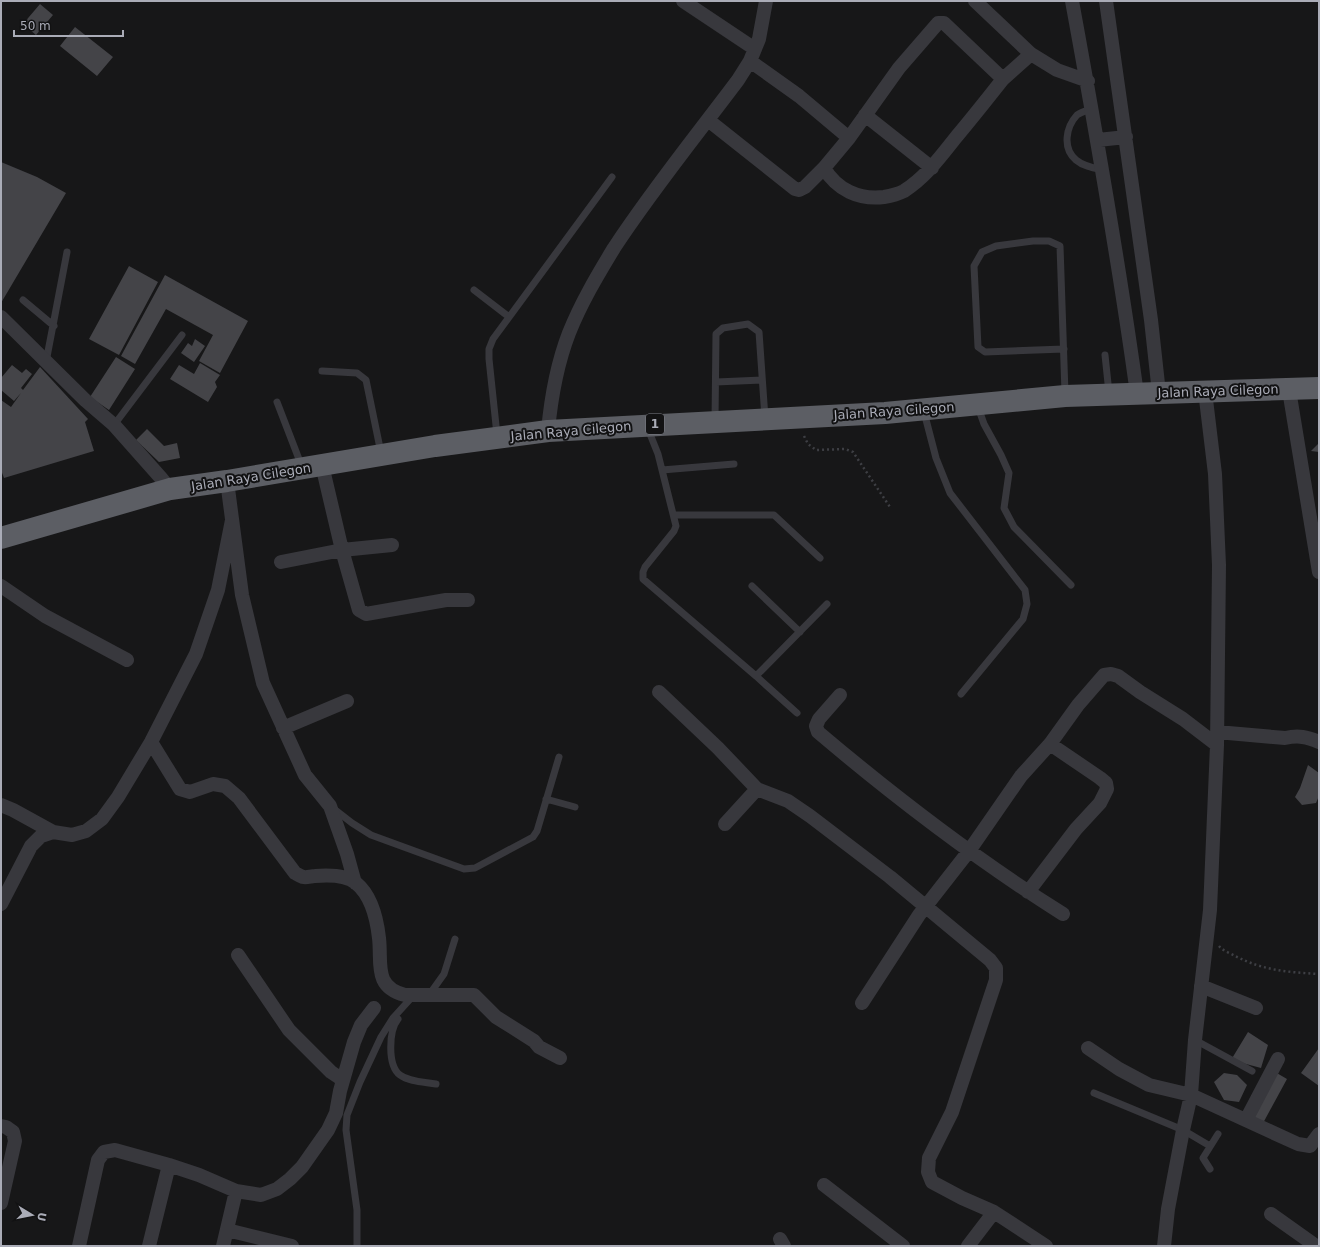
<svg xmlns="http://www.w3.org/2000/svg" width="1320" height="1247" font-family="'DejaVu Sans',sans-serif">
  <rect width="100%" height="100%" fill="#171718"/>
  <path fill="#444448" d="M40,4L53,15L36,35L23,24Z
    M75,27L113,57L97,76L60,46Z
    M1,162L37,177L66,193L1,303Z
    M129,266L158,282L119,355L89,339Z
    M165,275L248,321L220,373L199,361L213,335L166,309L135,364L121,356Z
    M195,339L205,346L194,362L181,353L188,343L192,346Z
    M116,357L135,369L109,410L90,397Z
    M200,363L220,375L215,382L217,387L208,402L170,379L179,365L194,374Z
    M12,365L22,373L26,369L32,374L21,388L23,390L40,367L88,419L85,422L94,451L4,478L1,470V400L11,407L21,393L14,401L1,390V378Z
    M147,429L164,446L177,443L180,458L159,462L136,440Z
    M1319,443V452L1311,451Z
    M1308,765L1319,773V796L1316,803L1302,805L1295,797L1300,788Z
    M1248,1032L1268,1045L1261,1068L1231,1060Z
    M1319,1048V1086L1301,1073Z
    M1275,1072L1287,1079L1262,1125L1249,1117Z
    M1224,1073L1237,1075L1247,1085L1239,1102L1224,1100L1214,1082Z"/>
  <g fill="none" stroke-linecap="round" stroke-linejoin="round">
    <path stroke="#3e3f44" stroke-width="2.5" stroke-dasharray="2 3" stroke-linecap="butt" d="M804,436L808,444L816,450L845,449L853,452L890,507
      M1219,946C1223,951 1230,953 1235,956C1265,971 1287,972 1319,974"/>
    <path stroke="#38383d" stroke-width="7" d="M1091,109C1086,111 1081,112 1077,115C1066,127 1062,148 1076,160C1083,166 1093,168 1102,170
      M474,290L509,317
      M23,300L54,326
      M1064,349L985,352L978,347L974,266L982,252L996,246L1033,241H1049L1060,246L1065,393
      M1105,355L1109,393
      M46,362L67,252
      M322,371L357,373L366,380L381,453
      M716,382L762,380
      M277,402L302,467
      M978,407L984,424L1001,455L1009,473L1004,508L1014,527L1071,585
      M924,412L936,458L950,493L1025,590L1027,604L1023,619L961,694
      M715,420L716,334L723,328L748,324L759,332L765,418
      M114,425L182,335
      M648,429L658,454L676,526L674,531L645,567L643,572V579L756,676L797,713
      M497,435L489,359V349L493,339L612,177
      M662,470L734,464
      M674,515H774L820,558
      M752,586L800,632
      M756,676L827,604
      M546,799L575,807
      M334,809L352,823L371,835L464,869L475,868L533,837L537,831L559,757
      M429,995L444,974L455,939
      M398,1019C389,1030 387,1065 400,1075C409,1082 425,1082 436,1084
      M1195,1040L1252,1071
      M1094,1093L1183,1130L1210,1146
      M1210,1169L1203,1158L1218,1134
      M357,1246V1210L346,1130L347,1115L360,1082L381,1037L393,1018L413,996"/>
    <path stroke="#38383d" stroke-width="14" d="M683,1L755,49
      M975,1L1031,54L1057,70L1088,81
      M1072,1C1096,132 1119,262 1137,394
      M1106,1L1151,320L1159,393
      M750,61L799,96L849,138
      M865,115L932,168
      M708,120L795,189L799,190L805,187L824,168L849,138L899,68L938,23H944L1003,79L1031,54
      M1098,140L1126,137
      M824,168C837,190 859,200 884,197C890,196 898,194 904,191C926,177 941,156 957,136C973,117 988,98 1003,79
      M1,317L85,400L114,425L161,478L170,489
      M1289,390L1319,572
      M548,431C551,398 557,364 569,333C581,303 597,276 614,248C652,190 696,136 738,80L750,61L759,39L766,1
      M322,465L342,550L359,610L366,614L446,600H468
      M227,481L242,595L263,683L305,775L330,806L347,854L355,883
      M281,562L342,550L392,545
      M1,586L45,616L127,660
      M659,692L718,748L757,789L788,801L810,816L890,877L990,960L996,968V980L952,1112L929,1158L928,1172L932,1182L962,1198L994,1212L1046,1246
      M840,695L819,719L816,726L818,732C896,798 977,860 1063,914
      M283,728L347,701
      M1217,732L1285,738C1299,735 1307,737 1319,742
      M151,742L180,789L190,792L213,784L225,786L239,798L295,873C297,874 300,876 303,877C307,878 311,876 315,876C327,875 346,875 356,883C372,896 377,920 379,938C382,963 373,987 405,995H474L496,1017L534,1041L539,1047L560,1058
      M1,805L13,810L53,832
      M725,824L757,789
      M1028,892L1076,829L1100,803L1107,789L1106,783L1100,778L1050,744
      M1,904L31,846L41,836L53,832L72,835L86,831L102,819L118,797L151,742L196,654L218,590L232,520
      M238,955L289,1030L331,1072L343,1080
      M1201,986L1256,1008
      M862,1003L919,915L969,851L1021,776L1050,744L1078,705L1104,675L1111,674L1118,676L1140,692L1183,719L1217,745
      M1088,1048L1119,1069L1149,1085L1191,1095L1298,1144L1310,1146L1319,1134
      M1246,1120L1278,1059
      M1,1126L6,1127L13,1132L15,1141L1,1203
      M824,1185L903,1246
      M1271,1214L1316,1246
      M227,1230L292,1246
      M780,1239L784,1246
      M79,1246L98,1160L104,1152L115,1150L169,1165L199,1175L236,1191L261,1195L277,1189L290,1179L302,1167L328,1130L336,1113L340,1091L354,1042L361,1025L374,1008
      M149,1246L169,1165
      M223,1246L236,1191
      M968,1246L994,1212
      M1164,1246L1168,1209L1183,1130L1191,1095L1195,1040L1210,910L1217,745L1219,565L1215,474L1205,391"/>
    <path stroke="#5c5e64" stroke-width="22" d="M1,538L170,489L227,481L435,446L548,431L885,413L1065,396L1319,388"/>
  </g>
  <g text-anchor="middle" dominant-baseline="central" stroke-width="4" stroke-linejoin="round" paint-order="stroke">
    <rect fill="#121213" stroke="#7c7e86" stroke-width="1" x="646" y="414" width="18" height="20" rx="3"/>
    <g font-size="12" font-weight="bold" fill="#aaacb7">
      <text x="655" y="424">1</text>
    </g>
    <g font-size="13" fill="#aaacb7" stroke="#121213">
      <text transform="translate(1218 391) rotate(-2)">Jalan Raya Cilegon</text>
      <text transform="translate(894 411) rotate(-4)">Jalan Raya Cilegon</text>
      <text transform="translate(571 431) rotate(-5)">Jalan Raya Cilegon</text>
      <text transform="translate(251 477) rotate(-9)">Jalan Raya Cilegon</text>
    </g>
  </g>
  <rect width="1320" height="1247" fill="none" stroke="#aaacb7" stroke-width="4"/>
  <g transform="translate(32 1215) rotate(100)" stroke="#121213" stroke-width="3" paint-order="stroke">
  <path d="M0-3L7 15L0 10L-7 15Z" fill="#aaacb7"/>
  <text y="-6" font-size="11" font-weight="bold" text-anchor="middle" fill="#aaacb7">U</text>
  </g>
  <path d="M14 30v6h109v-6" fill="none" stroke="#aaacb7" stroke-width="2"/>
  <text x="20" y="30" font-size="12" fill="#aaacb7" stroke="#121213" stroke-width="3" paint-order="stroke">50 m</text>
</svg>
